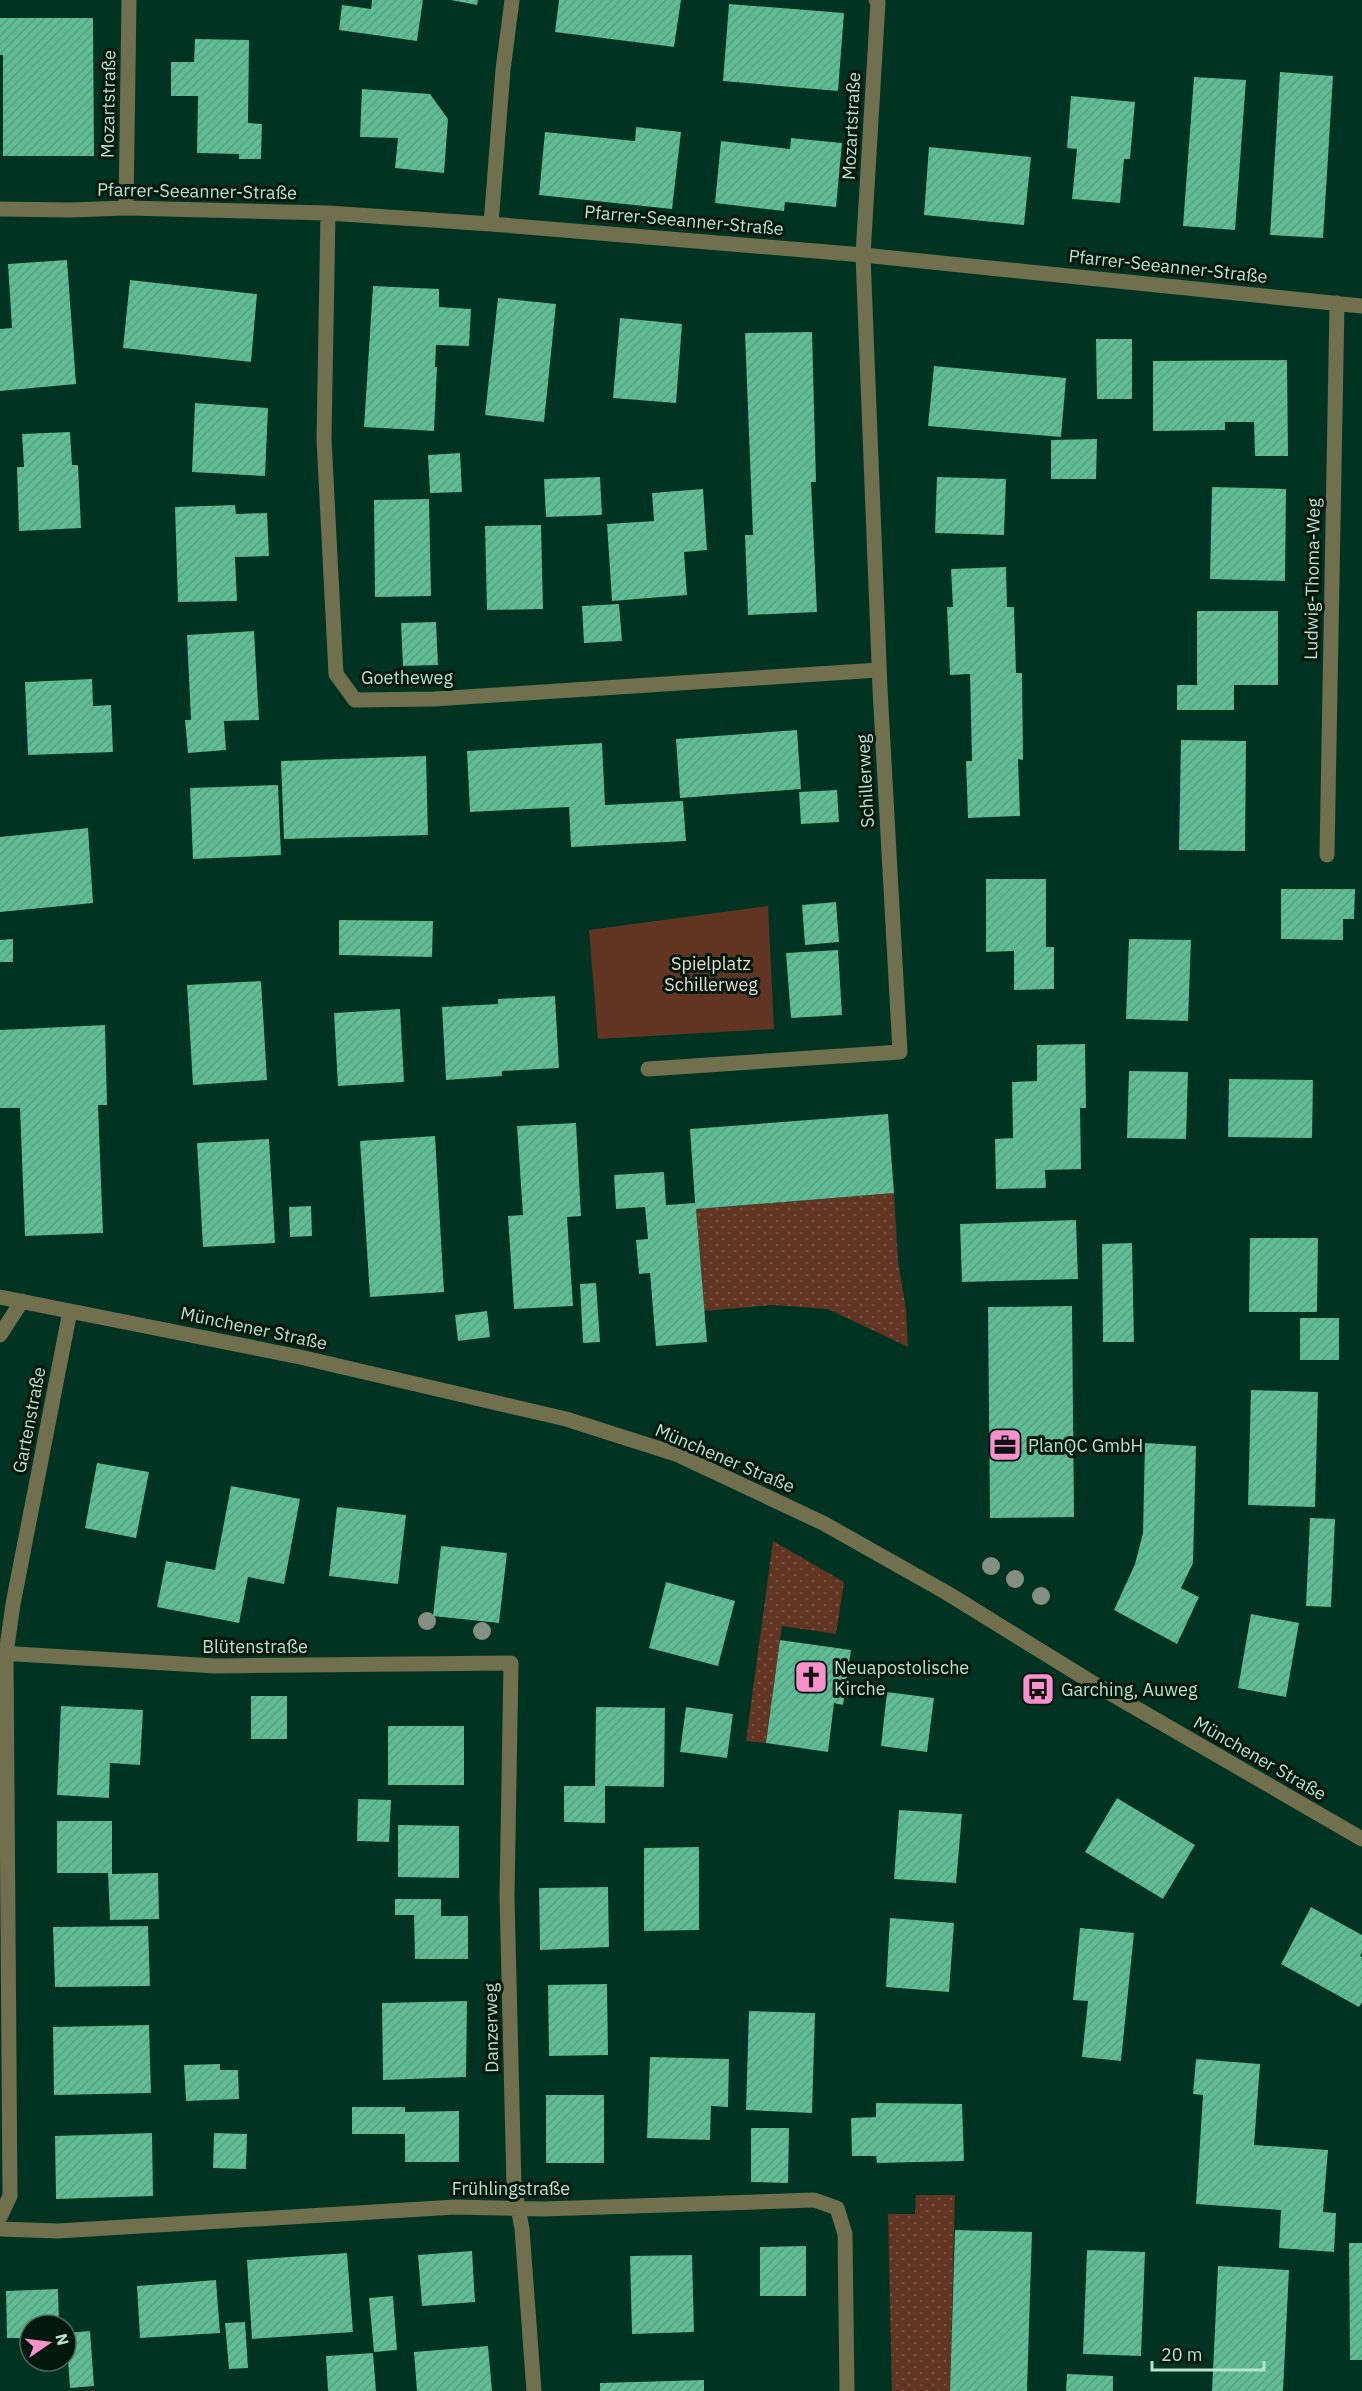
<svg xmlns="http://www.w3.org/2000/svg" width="1362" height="2391" font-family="'IBM Plex Sans',sans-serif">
  <defs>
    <pattern id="grass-dots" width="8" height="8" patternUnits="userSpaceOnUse" patternTransform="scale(1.5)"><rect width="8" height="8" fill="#613521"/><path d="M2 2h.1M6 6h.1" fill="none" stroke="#765240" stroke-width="1.8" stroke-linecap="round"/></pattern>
    <pattern id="building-hatch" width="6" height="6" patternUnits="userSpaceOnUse" patternTransform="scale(1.5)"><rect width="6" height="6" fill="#5fbc96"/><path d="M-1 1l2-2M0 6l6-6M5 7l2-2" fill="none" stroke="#559e80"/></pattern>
  </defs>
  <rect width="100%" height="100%" fill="#032"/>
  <path fill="url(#grass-dots)" d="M894,1193L898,1261L906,1310L908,1347L828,1309L772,1305L704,1311L696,1209Z
    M773,1541L844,1582L836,1634L782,1626L766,1743L746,1741Z
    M916,2195H955L950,2391H892L888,2214H915Z"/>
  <path fill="#613521" d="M768,906L774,1029L598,1039L589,930Z"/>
  <path fill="url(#building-hatch)" d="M372,0H423L417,41L339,30L342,5L371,9Z
    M451,0H478L477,5Z
    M559,0H681L674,47L555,32Z
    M729,4L844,13L838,91L723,81Z
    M0,18H93L94,156H3V55H0Z
    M195,39L249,40L248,123L262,124L261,159H239V154L197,153L198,96H171V62H194Z
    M1280,72L1333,76L1323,238L1270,235Z
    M1194,77L1246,80L1235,230L1183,226Z
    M362,89L430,94L448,119L444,173L395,168L398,138L360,137Z
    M1071,96L1135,102L1130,159H1124L1120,203L1072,199L1077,149L1067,148Z
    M636,127L681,132L672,209L539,195L545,132L635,141Z
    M791,138L842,143L836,207L785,202L784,211L715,203L721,141L790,149Z
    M929,147L1031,157L1024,225L924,215Z
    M67,260L76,384L0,391V329L12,328L8,264Z
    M130,280L257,294L251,362L123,348Z
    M373,286L439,289V307L471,309L469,346L436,345L435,367H437L434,431L364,427Z
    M498,298L556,304L544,422L485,415Z
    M620,318L682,324L676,403L613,398Z
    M812,332L816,482H811L817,612L748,615L745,535H753L745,333Z
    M1096,339H1132V399H1097Z
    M1287,360L1288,456H1255L1254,422H1225V430L1153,431V361Z
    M934,366L1066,378L1061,437L928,426Z
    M195,403L268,408L265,476L192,472Z
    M70,432L72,465H78L81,528L19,531L17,467H24L22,434Z
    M1097,439L1096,479H1051V440Z
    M460,453L462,492L430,493L428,455Z
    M600,477L602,515L546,517L544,479Z
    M937,477L1006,479L1004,535L935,533Z
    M1212,487L1286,489L1285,581L1210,579Z
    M703,489L707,550L684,552L687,595L612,601L607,524L654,521L652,493Z
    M429,499L431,596L375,597L374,500Z
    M235,505L236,514L267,513L269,556L235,557L237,601L178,602L175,507Z
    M541,525L543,609L487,610L485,526Z
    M1006,567L1007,607H1014L1016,673H1022L1023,760L1018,759L1020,816L968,818L966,761H972L970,674L950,675L947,607H953L951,569Z
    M619,604L622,641L584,643L582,606Z
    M1197,611H1278V685H1234V710H1177V685H1197Z
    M436,622L438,665L403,666L401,623Z
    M254,631L259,720L224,721L226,750L188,753L185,720H191L187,635Z
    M92,679L93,706L111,705L113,752L28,755L25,682Z
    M797,730L801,789L680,798L676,739Z
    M1181,740L1246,741L1245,851L1179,850Z
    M602,743L605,805L683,801L686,841L571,847L569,807L470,812L467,751Z
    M426,756L428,835L284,839L281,761Z
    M278,785L281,855L193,859L190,788Z
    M837,790L839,822L801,824L799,792Z
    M88,828L93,903L0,912V837Z
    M986,879H1046V947H1054V989L1014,990V951L986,952Z
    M1281,889H1355L1354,919H1343V940L1281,939Z
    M836,902L839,942L805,945L802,905Z
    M339,920L433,921L432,957L339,955Z
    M13,939V962H0V940Z
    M1129,939L1191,940L1188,1021L1126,1019Z
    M838,950L842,1015L791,1018L786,953Z
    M261,981L267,1080L193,1085L187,985Z
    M555,996L559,1068L502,1071V1076L446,1080L442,1007L498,1004V999Z
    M400,1009L404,1082L338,1086L334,1013Z
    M105,1025L107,1105H98L103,1233L25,1236L20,1108H0V1030Z
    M1085,1044L1086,1108H1080L1081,1169L1045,1170L1046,1188L996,1189L995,1139L1013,1138L1012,1082L1037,1081V1045Z
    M1129,1071L1188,1072L1186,1139L1127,1138Z
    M1229,1079L1313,1080L1312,1138L1228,1137Z
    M888,1114L894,1193L696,1209L707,1342L656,1346L650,1273L639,1274L636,1240L648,1239L645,1207L616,1209L614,1175L664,1172L666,1205L695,1203L690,1129Z
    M576,1123L581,1216L567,1217L573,1306L514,1309L508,1216L523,1215L517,1126Z
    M435,1136L444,1292L370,1297L360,1141Z
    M269,1139L275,1243L203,1247L197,1143Z
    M311,1206L312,1236L290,1237L289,1207Z
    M1076,1220L1078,1279L962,1282L960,1224Z
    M1250,1238H1318L1317,1312H1249Z
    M1132,1243L1134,1342H1103L1102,1244Z
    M596,1283L600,1342L583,1343L580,1284Z
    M1072,1306L1074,1517L990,1518L988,1307Z
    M487,1311L490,1337L458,1341L455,1315Z
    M1300,1318H1339V1360H1300Z
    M1251,1390L1318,1392L1315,1507L1248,1505Z
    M1145,1443L1196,1446L1193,1563L1181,1588L1199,1597L1177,1644L1114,1610L1135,1564L1143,1533Z
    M97,1463L149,1472L136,1538L85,1528Z
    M231,1486L300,1499L284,1584L248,1577L239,1623L157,1607L166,1561L215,1570Z
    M337,1507L406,1515L398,1584L329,1576Z
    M1310,1518L1335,1519L1331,1607L1306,1606Z
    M441,1546L507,1553L499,1623L433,1616Z
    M666,1582L735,1601L718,1666L649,1648Z
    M1251,1614L1299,1623L1286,1697L1238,1688Z
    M780,1640L851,1650L843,1705L834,1703L828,1752L766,1743Z
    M887,1692L934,1698L927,1752L881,1746Z
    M251,1696H287V1739H251Z
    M61,1706L143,1710L140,1765L110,1763L109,1798L57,1795Z
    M596,1707L665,1708L664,1787L605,1786V1823L564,1822V1786H595Z
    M686,1707L733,1714L727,1758L680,1752Z
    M388,1726H464V1785H388Z
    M1117,1798L1195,1845L1163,1899L1085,1852Z
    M358,1799L391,1800L389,1842L357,1841Z
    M899,1810L962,1814L956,1883L894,1879Z
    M57,1821H112V1874L158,1873L159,1919L110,1920L108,1873H57Z
    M398,1825L459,1826V1878L398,1877Z
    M699,1847V1930L644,1931V1848Z
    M608,1887L609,1947L540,1950L539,1888Z
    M395,1899H441V1916H468V1959H415L414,1915H395Z
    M1311,1907L1362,1935V1952L1360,1956L1362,1957V2002L1359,2007L1281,1964Z
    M890,1918L954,1923L949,1992L886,1987Z
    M148,1926L150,1986L55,1987L53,1927Z
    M1080,1928L1134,1933L1121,2061L1082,2057L1088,2001L1073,2000Z
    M607,1984L608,2055L549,2056L548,1985Z
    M467,2001L466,2077L383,2080L382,2003Z
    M749,2011L815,2013L812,2113L746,2110Z
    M149,2025L151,2093L54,2095L53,2027Z
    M650,2057L729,2059L728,2107L711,2106L710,2140L647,2138Z
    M1196,2059L1260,2064L1254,2145L1328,2150L1323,2212L1336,2213L1334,2252L1279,2248L1281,2210L1196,2204L1203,2095L1193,2094Z
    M220,2064V2070H238L239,2099L186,2101L184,2065Z
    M546,2095H604V2163H546Z
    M876,2103L962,2104L964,2161L877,2163L876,2156H852L851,2118L876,2117Z
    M352,2107H405V2112L459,2111V2162H405V2134H352Z
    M751,2128H789L788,2183L751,2182Z
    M152,2133L153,2196L56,2199L55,2136Z
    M214,2133L247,2134L246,2169L213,2168Z
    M955,2230L1032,2232L1027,2391H950Z
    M1349,2243H1362V2360H1350Z
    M806,2246V2296H760V2247Z
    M1087,2250L1145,2252L1141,2356L1083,2354Z
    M472,2251L475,2302L422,2306L418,2255Z
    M347,2253L353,2332L252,2339L247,2260Z
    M692,2255L694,2332L632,2334L630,2256Z
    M1218,2266L1289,2270L1283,2391H1212Z
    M216,2280L220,2333L140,2338L137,2286Z
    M58,2289L59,2325H30V2338H7L6,2291Z
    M393,2296L397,2350L374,2352L369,2298Z
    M245,2322L248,2368L229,2369L225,2323Z
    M90,2331L94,2386L70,2388L66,2333Z
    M488,2346L492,2391H417L414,2352Z
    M373,2353L376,2391H328L326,2356Z
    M1067,2374L1113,2376V2391H1066Z
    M704,2380V2391H600V2383Z"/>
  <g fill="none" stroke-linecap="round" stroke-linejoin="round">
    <path stroke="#706f4e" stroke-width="15" d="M126,208L129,0
      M0,209L70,210L126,208L328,213L491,224L863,255L1362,306
      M328,213L324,439L336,674L355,700L434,699L879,670
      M491,224L503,70L512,0
      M1327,855L1337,303
      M648,1069L900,1052L880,689L863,255L878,2L876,0
      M0,1297L300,1357L566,1419L676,1454L823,1523L947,1593L1096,1685L1362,1839
      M0,1335L22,1301
      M0,1653L215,1666L511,1663L507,1896L514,2186L522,2229L534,2391
      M0,2217L10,2196L6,1654L13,1604L70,1311
      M0,2229L58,2231L455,2207L543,2209L814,2200L837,2208L845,2234L847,2391"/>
  </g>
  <g fill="#848f82">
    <circle cx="991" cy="1566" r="9"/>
    <circle cx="1015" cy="1579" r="9"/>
    <circle cx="1041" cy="1596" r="9"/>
    <circle cx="427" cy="1621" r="9"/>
    <circle cx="482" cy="1631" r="9"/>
  </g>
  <defs>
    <symbol id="office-square" viewBox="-11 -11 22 22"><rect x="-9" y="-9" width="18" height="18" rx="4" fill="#f890cc" stroke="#00180e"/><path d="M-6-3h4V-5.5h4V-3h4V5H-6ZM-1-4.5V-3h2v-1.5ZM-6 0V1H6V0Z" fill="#111"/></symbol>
    <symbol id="church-square" viewBox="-11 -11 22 22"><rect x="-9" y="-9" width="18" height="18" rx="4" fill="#f890cc" stroke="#00180e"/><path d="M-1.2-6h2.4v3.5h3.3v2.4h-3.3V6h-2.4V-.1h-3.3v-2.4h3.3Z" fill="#111"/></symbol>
    <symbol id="bus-square" viewBox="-11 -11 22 22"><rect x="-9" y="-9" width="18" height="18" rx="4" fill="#f890cc" stroke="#00180e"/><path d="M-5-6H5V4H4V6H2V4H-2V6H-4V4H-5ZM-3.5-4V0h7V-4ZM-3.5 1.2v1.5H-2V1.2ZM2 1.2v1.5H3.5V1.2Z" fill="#111"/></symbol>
  </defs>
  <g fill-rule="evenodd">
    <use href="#office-square" x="986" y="1426" width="38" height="38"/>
    <use href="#church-square" x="792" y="1658" width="38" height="38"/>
    <use href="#bus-square" x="1019" y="1670" width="38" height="38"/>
  </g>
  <g text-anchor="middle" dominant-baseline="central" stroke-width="6" stroke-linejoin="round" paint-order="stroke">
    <g font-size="18" fill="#bae3cf" stroke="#00180e">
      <text transform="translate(108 104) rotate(-89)">Mozartstraße</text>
      <text transform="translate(851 126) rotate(-87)">Mozartstraße</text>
      <text transform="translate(197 191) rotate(1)">Pfarrer-Seeanner-Straße</text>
      <text transform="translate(684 220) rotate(5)">Pfarrer-Seeanner-Straße</text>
      <text transform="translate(1168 266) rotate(6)">Pfarrer-Seeanner-Straße</text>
      <text transform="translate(1312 579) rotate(-89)">Ludwig-Thoma-Weg</text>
      <text x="407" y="677">Goetheweg</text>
      <text transform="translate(865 781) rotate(-93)">Schillerweg</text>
      <text transform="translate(254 1328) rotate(12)">Münchener Straße</text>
      <text transform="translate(29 1420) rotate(-79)">Gartenstraße</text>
      <text transform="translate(725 1458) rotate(23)">Münchener Straße</text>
      <text x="255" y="1646">Blütenstraße</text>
      <text transform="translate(1260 1758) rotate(30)">Münchener Straße</text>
      <text transform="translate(491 2028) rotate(-91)">Danzerweg</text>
      <text x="511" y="2188">Frühlingstraße</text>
    </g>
    <g font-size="18" fill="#f0dad1" stroke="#00180e">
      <text x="711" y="963">Spielplatz<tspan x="711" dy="21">Schillerweg</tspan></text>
    </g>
    <g font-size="18" fill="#bae3cf" stroke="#00180e" text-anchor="start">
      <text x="1028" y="1445">PlanQC GmbH</text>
      <text x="834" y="1667">Neuapostolische<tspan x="834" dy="21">Kirche</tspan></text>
      <text x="1061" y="1689">Garching, Auweg</text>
    </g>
  </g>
  <g transform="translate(48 2343) rotate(76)"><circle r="28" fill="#00180e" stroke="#4a695b" stroke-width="1.5"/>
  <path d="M0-4.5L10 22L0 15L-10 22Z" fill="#f890cc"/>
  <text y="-9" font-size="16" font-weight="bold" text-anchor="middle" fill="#bae3cf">N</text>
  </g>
  <path d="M1152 2361v9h112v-9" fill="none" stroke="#bae3cf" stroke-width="3"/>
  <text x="1161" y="2361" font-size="18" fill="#bae3cf" stroke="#00180e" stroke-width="4.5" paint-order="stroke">20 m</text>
</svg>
